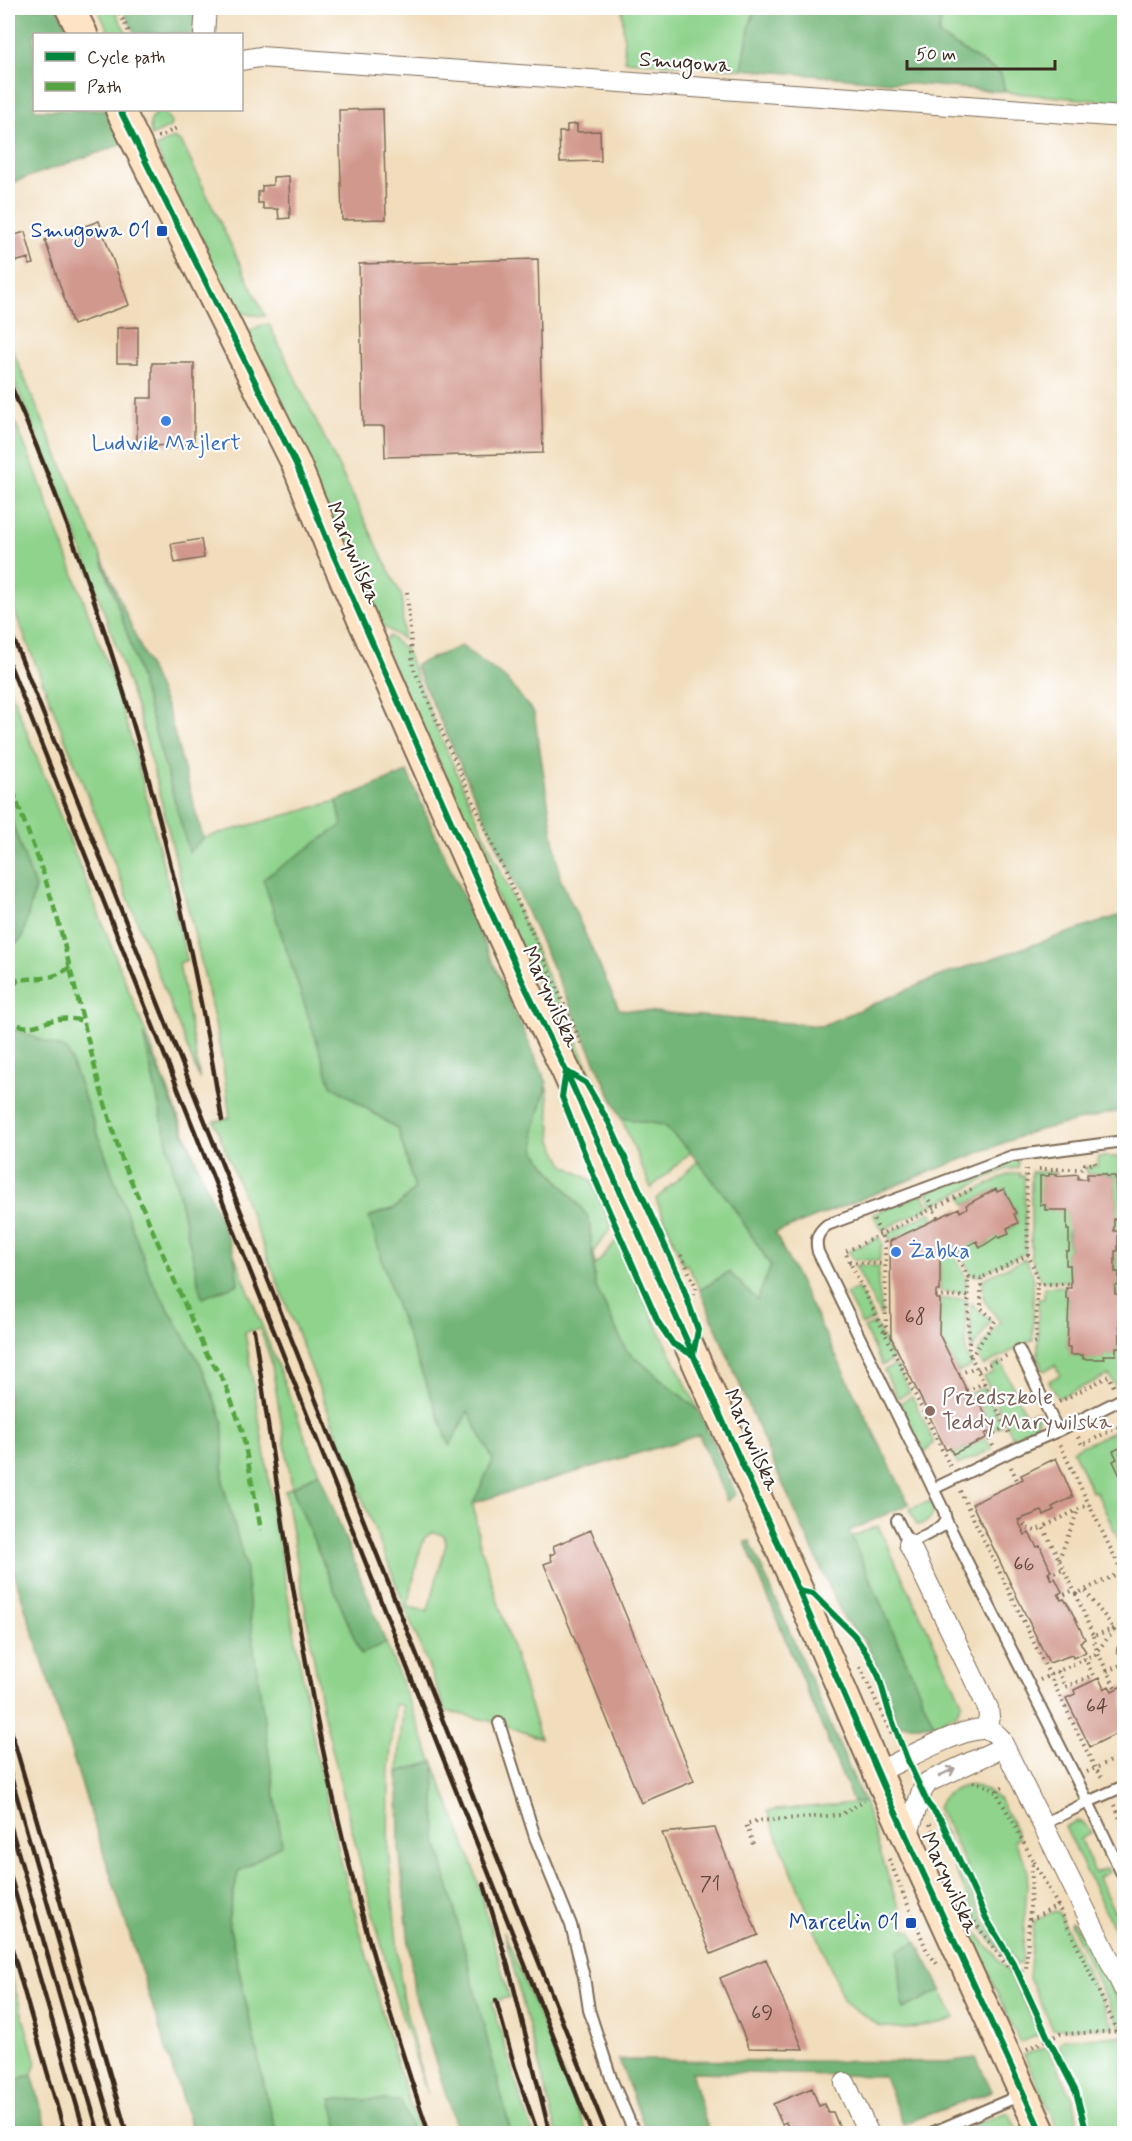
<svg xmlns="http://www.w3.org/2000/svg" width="1132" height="2141" font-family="Mynerve,sans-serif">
  <rect width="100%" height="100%" fill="#fff"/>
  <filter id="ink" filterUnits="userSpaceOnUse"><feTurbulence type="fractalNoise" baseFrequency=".0167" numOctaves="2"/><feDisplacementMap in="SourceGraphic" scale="12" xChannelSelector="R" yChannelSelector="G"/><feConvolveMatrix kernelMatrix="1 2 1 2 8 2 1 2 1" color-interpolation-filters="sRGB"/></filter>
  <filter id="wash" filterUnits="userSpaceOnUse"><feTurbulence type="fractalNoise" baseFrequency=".008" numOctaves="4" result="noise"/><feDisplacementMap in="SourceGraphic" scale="24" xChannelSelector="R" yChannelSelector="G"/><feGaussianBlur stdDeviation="1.35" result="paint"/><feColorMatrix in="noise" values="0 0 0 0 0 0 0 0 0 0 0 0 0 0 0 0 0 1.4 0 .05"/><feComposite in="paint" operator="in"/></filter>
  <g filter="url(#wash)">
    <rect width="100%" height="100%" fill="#f1ddbc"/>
    <path fill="#8fd38c" stroke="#657e55" stroke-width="1.5" fill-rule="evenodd" d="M97,8H113L127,34H110Z
      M622,8H756L750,24L742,69L625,61Z
      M944,8H1124V103L1005,92L1001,74L938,35Z
      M157,110H164L171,123L170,127L151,136L150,123Z
      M173,138L182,143L265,316L235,313L176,195L156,147Z
      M269,324L402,597L403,639L372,619L243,335L259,326Z
      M8,340L101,556L129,639L189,851L203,838L337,801L342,825L331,1085L398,1129L415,1189L395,1208L370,1216L450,1445L468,1410L494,1460L473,1504L479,1540L540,1738L499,1723L446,1711L214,1121L230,1118C221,1033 198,949 177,865C165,817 154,768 140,720C103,600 57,482 8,367ZM433,1532L444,1535L446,1544L428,1611L408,1607L418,1557L425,1537Z
      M8,406L34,467L112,677L135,752L187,960L179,963L200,1080L8,594Z
      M389,636L406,650L434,722L606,1107L604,1108L527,964L461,815L450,782L426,739L383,643Z
      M8,684L208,1191L144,1039L202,1298L238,1284L234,1254L319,1472L292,1488L361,1654L386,1643L474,1868L509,1997L492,2002L523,2106L534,2133H511L510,2130L436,1837L434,1762L398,1772L403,1706L395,1704L389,1769L388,1847L402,1996L427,2094L395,1994L369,1899L323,1712L285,1491L292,1487L271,1360L260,1329L245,1332L284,1574L318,1763L343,1869L393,2052L419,2133H413L400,2101L332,2099L340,2133H277L267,2099L228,1920L238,1872L254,1650L245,1564L223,1485V1422L201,1365L151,1279L67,1051L8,1027V950L22,938L35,888L8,811Z
      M547,1085L552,1141L564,1165L591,1180L612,1227L593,1252L595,1266L618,1239L639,1289L699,1411L626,1350L595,1285L589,1218L535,1151L534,1130Z
      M621,1118L663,1125L691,1152L651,1188Z
      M1098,1157H1124V1384L1116,1387L1109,1375L1058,1398L1049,1381L1060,1375L1055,1365L1044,1371L1038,1358V1299H1044V1287L1066,1286V1299H1069L1067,1347H1070V1355H1083V1359L1104,1358L1103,1355H1116V1347H1120L1119,1294H1115V1286L1119,1285V1272H1115L1118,1231H1114V1219H1117L1115,1176H1106V1174H1087L1086,1167L1097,1166Z
      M1018,1158V1168L1006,1169L933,1205L927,1192Z
      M698,1161L730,1202L771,1266L757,1301L729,1272L700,1290L687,1264L684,1266L656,1199Z
      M1031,1172H1057V1174H1049L1040,1205H1045V1210H1067L1069,1251L1066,1252V1264L1070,1265V1281H1042L1031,1257Z
      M1020,1173V1176H1024L1026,1253L1000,1264L979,1276L971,1275L959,1250L977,1241L981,1247L989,1243V1241L1018,1223L1014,1214L1016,1213L1004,1189L997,1192L996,1189L966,1205L962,1197L1009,1174Z
      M923,1194L929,1207L882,1230L873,1214Z
      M931,1212L935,1220L890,1241L887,1234Z
      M879,1237L882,1243L879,1261L853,1259L849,1251Z
      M954,1253L966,1278V1293L940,1291V1259Z
      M1025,1259L1033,1274V1340L983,1366L977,1353L1000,1322L983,1299V1279Z
      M855,1265L879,1266L878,1283L882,1314L880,1315Z
      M858,1288L874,1319L862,1325L846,1294Z
      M940,1299H966V1353L972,1366L958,1372L939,1334Z
      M971,1303L991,1321L971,1351Z
      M875,1323L893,1360L882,1365L864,1328Z
      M1001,1362L1026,1415L1037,1411L1038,1418L1036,1425L1013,1438L984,1377L994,1372L992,1367Z
      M896,1365L910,1392L898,1398L884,1370Z
      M984,1388L1002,1426L993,1430L978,1401L973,1403L969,1394Z
      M912,1396L934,1442L924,1453L900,1403Z
      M1124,1427V1446L1113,1451L1117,1459L1113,1461L1122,1480L1124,1479V1551L1096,1491L1092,1492L1073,1450Z
      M986,1438L992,1449L958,1465L953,1454Z
      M931,1501C937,1514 931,1523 917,1525L910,1509Z
      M878,1526L962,1702L956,1714L934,1725L851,1537Z
      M969,1785C1002,1789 1006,1812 1019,1838L1014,1841L1028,1869L1022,1963L1017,1965L992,1923L949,1829L937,1808C944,1793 953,1789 969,1785Z
      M864,1802L893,1892L904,1917L901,1919L907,1931L911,1930L917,1942L898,1951L903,2009L941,1990L955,2018L944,2022L906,2029L879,2026L844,2001L767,1811Z
      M935,1815L939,1821L983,1918L1011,1964L981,1927L933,1820Z
      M1076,1821L1084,1823L1091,1833L1080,1839L1095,1873L1107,1868L1109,1872L1098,1878L1114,1911L1124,1906V1911L1117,1915L1124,1931V1950L1065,1827Z
      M1055,1911L1059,1913L1114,2027L1053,2029L1029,1978L1034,1921Z
      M961,1913L1008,1971L1040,2034L1020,2043Z
      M1072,1922L1092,1946L1124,2015V2026L1120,2027L1070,1924Z
      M504,1932L587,2133H557Z
      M8,1965L36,2062L32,2074L8,2083Z
      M1124,2036V2133H1093L1079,2086L1059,2045L1063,2039Z
      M1047,2046L1073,2099L1081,2133H1060L1024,2055Z
      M1004,2113H1009L1018,2133H955Z"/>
    <path fill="#73b578" stroke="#57704b" stroke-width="1.5" d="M8,8H57L70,34H34V110H107L123,144L8,184Z
      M122,8H196V34L135,33Z
      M756,8H944L938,35L1001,74L1005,92L742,69L750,24Z
      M101,556L168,711L203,838L189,852L129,639Z
      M461,646L505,678L534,713L560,878L619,1009L821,1026L940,976L1124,914V1110L1031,1132L775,1233L909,1504L849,1531L934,1725H898L880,1674L865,1642L844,1619L820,1566L770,1456L700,1290L729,1272L757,1300L771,1266L730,1202L688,1149L663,1125L621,1118L415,665Z
      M407,772L547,1083L534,1130L536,1153L589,1218L595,1285L626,1350L699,1411L736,1494L727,1501L699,1435L473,1503L493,1460L468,1411L450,1446L396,1306L369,1217L395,1208L415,1189L398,1129L331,1085L263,879L342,825L337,801Z
      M8,811L35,888L22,938L8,950Z
      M8,1027L67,1050L151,1279L201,1365L223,1422V1485L245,1564L254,1650L282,1844L238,1872L228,1920L267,2099L277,2133H193L8,1554Z
      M143,1034L234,1254L238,1284L202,1298Z
      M319,1472L386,1643L361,1654L292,1488Z
      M750,1541L864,1802L854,1804L745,1542Z
      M434,1762L436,1837L511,2133H458L414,1993L399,1846L398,1772Z
      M917,1942L941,1990L903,2009L898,1950Z
      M976,2058L992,2091L903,2124L884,2076L691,2072L709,2133H647L619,2060L945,2062Z
      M32,2074L48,2133H8V2083Z
      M331,2099L401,2101L413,2133H340Z"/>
    <g id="blocks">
      <path fill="#d1988d" d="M383,109L386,219L342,220L339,110Z
        M577,124V132L600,131L601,161L560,162L559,132H567V125Z
        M289,176L290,218L279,219L278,209H263V203H258V192L262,191V186L273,185V177Z
        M99,221L129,305L73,325L45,240Z
        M25,232L34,264L29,265V258L14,262L8,239V237Z
        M538,259L543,453L385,457L384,426H363L359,264Z
        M138,327V363H117V328Z
        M152,363H194V445L137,446V398H152Z
        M201,539L204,558L175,563L171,544Z
        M1049,1174H1057V1176L1078,1174V1179H1087V1174H1106V1176H1115L1117,1219H1114V1231H1118V1251H1115V1272H1119V1285L1115,1286V1294H1119L1120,1347H1116V1355H1103L1104,1359H1083V1355H1070V1347H1067L1069,1299H1066V1288H1071L1070,1265H1066V1251H1069V1230H1067V1210H1045V1205H1040V1176H1049Z
        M996,1189L997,1192L1004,1189L1016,1213L1014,1214L1018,1223L1007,1228L1009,1234L999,1238L998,1236L980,1248L977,1241L960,1250L959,1247L951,1251L952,1253L940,1259V1291H936V1299H940L939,1334L973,1403L978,1400L993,1430L985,1434L986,1438L953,1454L950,1448L946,1450L891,1337L890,1241L959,1208L960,1212L967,1208L966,1205Z
        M1124,1446V1479L1122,1480L1113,1461L1117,1459L1113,1451Z
        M1056,1458L1073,1497L1052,1507L1054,1510L1044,1515L1042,1511L1018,1520L1025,1535L1029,1533L1037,1547L1040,1546L1051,1571L1048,1573L1051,1580L1055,1578L1062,1592L1058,1594L1061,1600L1064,1599L1069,1606L1085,1639L1080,1642L1086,1652L1073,1658L1072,1655L1049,1663L972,1504L1023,1479L1021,1475Z
        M591,1530L694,1781L641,1803L544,1564L552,1561L550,1555L555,1553L553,1546Z
        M1099,1678L1104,1689L1109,1686L1112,1691L1124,1685V1730L1090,1747L1066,1698L1075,1694L1074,1690Z
        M715,1828L758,1935L711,1954L662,1833Z
        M766,1959L803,2049L749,2048L720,1978Z
        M812,2088L819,2106L824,2104L828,2112H833L842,2134H782L788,2129L786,2122L782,2124L773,2104Z"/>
    </g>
  </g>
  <g filter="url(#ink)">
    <use href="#blocks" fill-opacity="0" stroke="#7b6955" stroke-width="1.5"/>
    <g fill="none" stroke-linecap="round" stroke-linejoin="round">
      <defs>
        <path id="lane" d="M1019,1350L1058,1431L1124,1398
          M933,1489L1018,1448L1058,1431
          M897,1520L909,1544L941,1527L946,1520L944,1511L818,1252C815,1240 817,1233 827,1225L1012,1156L1124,1141
          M946,1520L1088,1802L1124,1786
          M1123,1650H1124
          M499,1723L535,1837L571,1925L584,1977L589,2010L612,2081L635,2134
          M1043,1824L1088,1802L1124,1878
          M929,2134L1021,2095"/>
        <path id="street" d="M204,34L206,8
          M242,60L260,57L1124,117
          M909,1544L988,1708L989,1717L986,1728
          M878,1772C902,1761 960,1728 984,1729C991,1729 995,1733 1000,1738L1124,1989
          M907,1836L922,1791L928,1782L1004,1747
          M845,2083L869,2134"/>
        <path id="secondary" d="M70,8L83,34
          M120,110L296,464L330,547L486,901L527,991L566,1071L799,1591L884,1787L1042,2134"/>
      </defs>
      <use href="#lane" stroke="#7b6955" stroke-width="14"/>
      <use href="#street" stroke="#7b6955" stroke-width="22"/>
      <use href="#secondary" stroke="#7b6955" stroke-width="32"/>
      <path stroke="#7b6955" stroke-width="4" stroke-dasharray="1.5 4.5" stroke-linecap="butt" d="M117,8L130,34
        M158,137L177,128
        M407,592L413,667L583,1047
        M1026,1169L1028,1255
        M1039,1169H1081L1084,1168L1085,1164H1095V1159
        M929,1200L938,1218
        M874,1220L885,1243L886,1333
        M954,1249L968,1277L969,1353L971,1357
        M681,1255L696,1287L694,1295
        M849,1262L884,1264
        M968,1277L981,1278
        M1037,1284H1070
        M936,1297L970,1296
        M978,1370L1008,1355
        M959,1374L976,1367
        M967,1391L984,1383
        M1059,1402L1109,1376L1115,1389
        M1006,1427L971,1357L995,1321L981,1308V1278L1028,1255L1037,1275L1036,1342L1031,1344
        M1078,1437L1082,1445L1124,1424
        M1060,1445L1122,1572L1076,1594L1043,1527L1089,1504
        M993,1446L988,1436L1006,1427L1010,1436
        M950,1466L845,1252L974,1188
        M1011,1467L1018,1482
        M960,1491L1095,1768L1103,1780
        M1021,1519L1026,1528L1035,1531L1043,1527
        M1059,1559L1078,1510
        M1049,1575L1063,1569
        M1076,1594L1093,1636L1124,1625
        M1059,1597L1074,1590
        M1093,1636L1097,1651L1116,1689
        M860,1667L892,1735L904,1737
        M1058,1671L1065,1687L1093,1675L1085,1658
        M1107,1671L1123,1664
        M1040,1680L1095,1654L1114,1630C1106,1615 1093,1605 1086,1590
        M1087,1772L1124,1755
        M973,1782L988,1786L997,1793
        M1115,1805L1124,1830
        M930,1824L941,1850
        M753,1844L746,1824L756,1821L840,1815L865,1801
        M889,1859L927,1951L937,1964
        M1034,1862L1058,1906
        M971,1917L1010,1970L1018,1972L1026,1969L1033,1860L997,1793L998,1789L1004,1786
        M1030,1920L1058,1906L1118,2032
        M1027,2049L1060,2034L1124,2031"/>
      <use href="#lane" stroke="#fff" stroke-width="10"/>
      <use href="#street" stroke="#fff" stroke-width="20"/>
      <use href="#secondary" stroke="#fee4c5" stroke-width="28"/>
      <path stroke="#3b2a1e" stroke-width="4.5" d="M8,379C112,616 181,865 222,1120
        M8,625L607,2134
        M8,660L592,2134
        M254,1330C275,1470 294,1611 323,1750C350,1880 386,2008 429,2134
        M8,1720L127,2134
        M8,1766L114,2134
        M8,1817L99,2134
        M8,1868L85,2134
        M484,1884L512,1980L550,2134
        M8,1935L65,2134
        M496,2000L515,2068L538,2134"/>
      <path stroke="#54a441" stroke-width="4.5" stroke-dasharray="9 4.5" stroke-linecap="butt" d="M8,778L43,872L59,924L99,1084L122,1160L206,1353L224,1381L242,1430L261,1530
        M70,967C52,981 40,977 18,980L8,993L10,1020C29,1034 39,1022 59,1019C68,1018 75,1019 83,1021"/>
      <defs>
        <path id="cycleway" d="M120,110L296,464L330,547L486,901L527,991L566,1071L799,1591L884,1787L1042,2134
          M566,1071L586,1083L609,1123L681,1281L698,1330L693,1355L673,1344L658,1322L595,1179L562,1097Z
          M799,1591L813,1594L854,1635L868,1655L879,1677L889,1712L907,1759L928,1804L941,1820L986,1918L1015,1966L1049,2040L1076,2092L1087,2134"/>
      </defs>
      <use href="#cycleway" stroke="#fff" stroke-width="10"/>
      <use href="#cycleway" stroke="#00873e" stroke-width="6"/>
    </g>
    <defs><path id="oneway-shaft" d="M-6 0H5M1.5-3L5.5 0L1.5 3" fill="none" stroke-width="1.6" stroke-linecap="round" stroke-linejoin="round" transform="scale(1.5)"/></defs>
    <use stroke="#a79f9a" href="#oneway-shaft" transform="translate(947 1772) rotate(-26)"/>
  </g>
  <g fill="#1a4fb4" stroke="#fff" stroke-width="2">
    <rect x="156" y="225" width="12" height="12" rx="3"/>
    <rect x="905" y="1917" width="12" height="12" rx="3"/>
  </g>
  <g fill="#3f7fe0" stroke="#fff" stroke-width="2">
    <circle cx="166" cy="421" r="6"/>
    <circle cx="896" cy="1252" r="6"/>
  </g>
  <circle fill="#8d6e63" stroke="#fff" stroke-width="2" cx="930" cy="1411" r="6"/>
  <g text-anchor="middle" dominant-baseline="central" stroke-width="4.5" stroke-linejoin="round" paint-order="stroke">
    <g font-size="20" fill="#60463a">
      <text x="915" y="1317">68</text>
      <text x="1024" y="1564">66</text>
      <text x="1097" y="1706">64</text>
      <text x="710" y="1884">71</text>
      <text x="762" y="2013">69</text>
    </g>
    <g font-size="22" fill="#3b2a1e" stroke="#fff">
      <text transform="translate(685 63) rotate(4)">Smugowa</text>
      <text transform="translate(353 553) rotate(67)">Marywilska</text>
      <text transform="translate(550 997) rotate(65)">Marywilska</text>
      <text transform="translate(751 1440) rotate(66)">Marywilska</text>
      <text transform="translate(949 1883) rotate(65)">Marywilska</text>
    </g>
    <g font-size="22" fill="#164399" stroke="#fff" text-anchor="end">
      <text x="150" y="231">Smugowa 01</text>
      <text x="899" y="1923">Marcelin 01</text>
    </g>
    <g font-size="22" fill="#366cbe" stroke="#fff">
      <text x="166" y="444">Ludwik Majlert</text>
      <text x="908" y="1252" text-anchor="start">Żabka</text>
    </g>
    <g font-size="22" fill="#785e54" stroke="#fff" text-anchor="start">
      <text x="942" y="1398">Przedszkole<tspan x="942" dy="25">Teddy Marywilska</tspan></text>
    </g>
  </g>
  <rect width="1132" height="2141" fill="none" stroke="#fff" stroke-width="30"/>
  <rect x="33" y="33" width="210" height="78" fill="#ffffff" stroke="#b1aaa5" stroke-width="1.5"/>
  <rect x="45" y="52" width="30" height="9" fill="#00873e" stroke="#b1aaa5" stroke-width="1.5"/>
  <text x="87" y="63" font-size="18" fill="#3b2a1e">Cycle path</text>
  <rect x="45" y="82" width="30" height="9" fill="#54a441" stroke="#b1aaa5" stroke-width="1.5"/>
  <text x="87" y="93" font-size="18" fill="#3b2a1e">Path</text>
  <path d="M907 60v9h148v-9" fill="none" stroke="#3b2a1e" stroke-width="3"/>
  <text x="916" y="60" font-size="18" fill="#3b2a1e" stroke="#ffffff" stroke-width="4.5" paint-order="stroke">50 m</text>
</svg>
